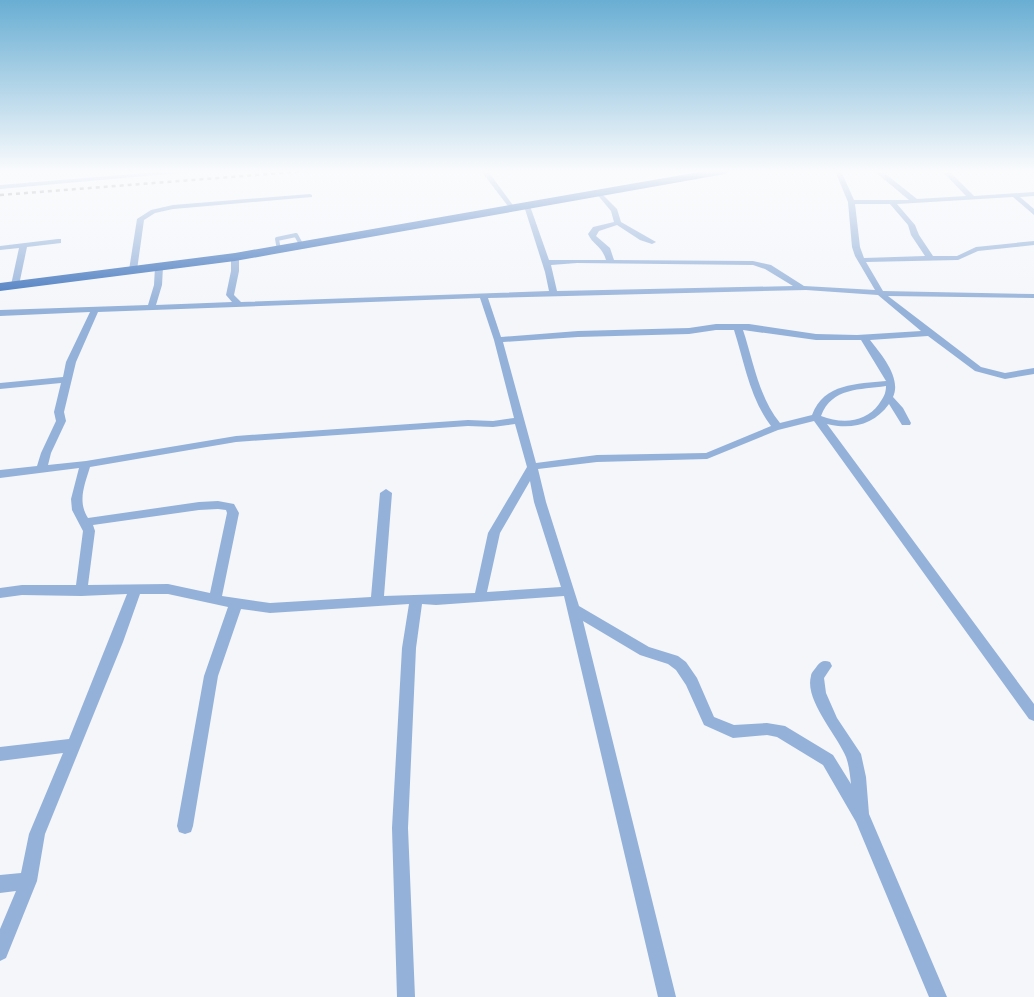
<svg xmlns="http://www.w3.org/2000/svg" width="1034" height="997" font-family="'Fira Sans Condensed',sans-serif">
  <rect width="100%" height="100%" fill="#f4f6fa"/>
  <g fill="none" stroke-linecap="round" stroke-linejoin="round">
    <path stroke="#94b1d9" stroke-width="4" d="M279,250L277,239L296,235L302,246"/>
    <path fill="#94b1d9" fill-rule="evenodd" d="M169,171H202L0,189V185Z
      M481,171H488L515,208V210H511Z
      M835,171H841L854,200H909L874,171H882L917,199L966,196L942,171H949L974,196L1034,192V196L1020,197L1034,209V215L1013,197L897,204L915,225L919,235L933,256H957L976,247L1034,241V245L978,251L958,260L866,262L883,291L1034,294V298L888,296L981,367L1005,373L1034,368V374L1005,379L975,371L928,336L870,340C881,354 902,378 893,397L903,408L911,423L910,425H902L889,404C874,425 851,430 827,424L1034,704V721L1029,719L814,421L778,430L707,459L597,462L538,469L546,502L579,606L649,647L678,656L686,662L697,678L714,717L734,725L767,723L785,726L833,755L851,784C850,775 849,765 846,757C838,736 804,700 811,676C811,673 815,669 817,666C821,661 824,660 830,662L832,666L824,678L826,693L837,718L861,754L866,777L869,814L947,997H929L856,822L823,765L777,737L767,735L733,738L704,725L686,685L676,670L668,664L640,655L583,621L676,997H658L564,596L436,605L422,604L416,648L408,828L415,997H397L392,828L402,648L409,604L270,613L241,609L218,676L193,826L191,832L185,834L179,832L177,826L204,676L228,607L168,594H140L123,642L45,834L37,881L6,958L0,961V929L16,891L0,893V875L21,873L29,834L63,753L0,761V747L69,739L127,594L81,596L22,595L0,598V588L22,585H76L83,531L72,510L71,499L79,468L0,478V470L37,466L41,453L56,421L54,412L61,383L0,389V383L63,377L66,362L90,312L0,316V310L148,305L154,285L155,267L159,265L163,267L162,285L156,305L232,302L226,295L231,271V257L235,255L239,257V271L234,295L241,302L549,291L545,272L524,206L527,204L530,206L549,260H606C602,246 593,245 588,234L593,227L614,222L611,211L596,193L599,191L617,209L621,222L656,242L652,244L640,240L617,225L599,231L596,236L610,248L614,260L753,261L771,265L804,286L875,290L855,256L852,247L848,202ZM855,204H890L908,225L911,235L925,256L864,258L860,247ZM577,263L753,265L765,269L793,286L557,291L551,265ZM806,290L878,295L921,331L857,335L816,334L749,324H716L689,328L578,331L501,337L488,298ZM480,298L494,340L514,418L493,421L468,420L236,436L86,461L48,465L51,453L66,421L64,412L76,362L98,312ZM716,330H734C744,361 750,399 771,426L706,453L597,455L536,463L503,342L578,337L689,334ZM743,330L816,340H861L886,381C857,384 824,383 812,415L780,423C759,398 753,360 743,330ZM886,386C886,394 883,398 879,404C865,423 842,424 821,416C832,387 860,390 886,386ZM515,424L527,467L488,533L475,593L384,596L392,493L386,489L380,493L371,597L270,603L222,596L239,513L234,504L218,501L199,502L88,518C77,501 85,484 90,467L236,442L468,426L493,427ZM530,481L534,502L561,587L487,592L500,533ZM218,509L226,510L227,513L210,593L168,584L88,585L95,531L93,525L199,510Z
      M310,194L312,195V197L173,209L155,213L144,220L137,270L133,272L129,270L137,219L151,210L173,205Z
      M58,239H61V243L27,247L19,285L12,287L11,285L19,248L0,250V246Z"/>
    <path fill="#4074bc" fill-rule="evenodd" d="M705,171H730L725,174L235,261L0,291V283L235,253Z"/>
    <path stroke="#898b8d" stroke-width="2.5" stroke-dasharray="4 4" stroke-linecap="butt" d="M0,195L307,171"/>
  </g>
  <linearGradient id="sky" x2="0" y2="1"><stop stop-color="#69aed3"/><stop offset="0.55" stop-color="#fafbfd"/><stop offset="1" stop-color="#fafbfd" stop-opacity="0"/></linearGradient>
  <rect width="1034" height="311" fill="url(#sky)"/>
</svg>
